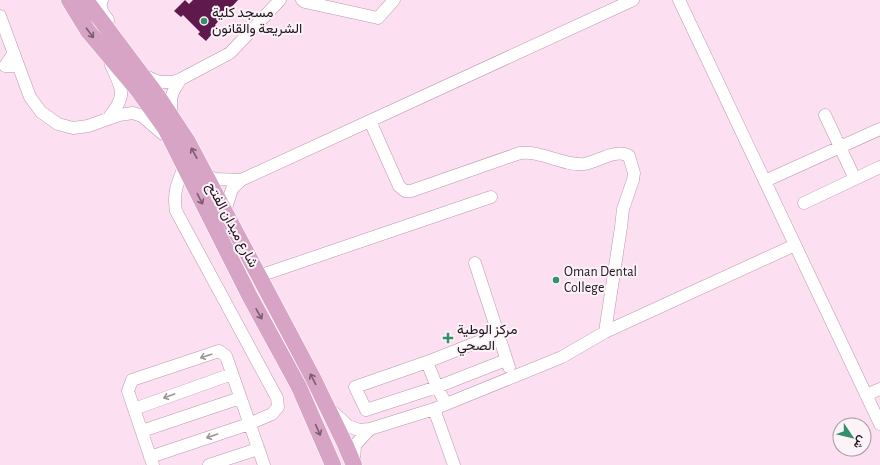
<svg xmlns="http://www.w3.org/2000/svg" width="880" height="465" font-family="'Alegreya Sans',Vazirmatn,sans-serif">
  <rect width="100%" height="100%" fill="#fcdff0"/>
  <path fill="#60194c" d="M185,0L189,4L193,0H238L215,25L218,27L206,41L198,34L200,32L183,15L181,17L174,11Z"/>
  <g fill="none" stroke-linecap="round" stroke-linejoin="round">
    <defs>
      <path id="minor" d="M102,0C98,8 104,14 108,20
        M302,0L305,2L378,18L394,0
        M679,0L880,424
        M0,16L30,97L41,112L58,124L73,128L88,126L119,115L133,113L142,116L163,134
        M14,53L5,66H18
        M143,75L159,82H173L181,79L230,53L280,0
        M825,115L855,179
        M172,117C170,99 170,94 181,79
        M108,119C127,95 123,91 111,65
        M370,121L399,186L405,191H411L520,153C541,150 562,166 584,164C598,162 615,148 629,156L634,173L633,180L623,209L621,227L605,332
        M206,176L216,179L241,180
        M765,181L880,129
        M804,203L880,167
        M225,211L232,189L241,180L633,0
        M475,263L509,367
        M259,276L491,197
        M498,334L427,362L355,387L366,410L437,387L506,360
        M427,362L437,387L446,404
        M866,395L880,389
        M134,409L232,374
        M434,409L454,465
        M332,411L348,426L359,430L370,429L434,409L562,357L605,332L795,245
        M142,431L240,398
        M150,457L249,424L272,414L278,407L277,398L176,211C173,193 177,184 184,167
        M354,462L355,445L370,429
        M153,465L128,391L132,380L219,351L226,356L264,465
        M209,465L258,449"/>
      <path id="major" d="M69,0L88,31L137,89L165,128L249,295L299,387L333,465
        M86,0L91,7L157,95L188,142L313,378L345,444L354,465"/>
    </defs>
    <use href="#minor" stroke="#ba99ad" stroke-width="13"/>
    <use href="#major" stroke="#fff" stroke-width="17"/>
    <use href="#minor" stroke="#fff" stroke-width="12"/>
    <use href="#major" stroke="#d7a4c6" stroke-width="16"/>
  </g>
  <defs><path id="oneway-shaft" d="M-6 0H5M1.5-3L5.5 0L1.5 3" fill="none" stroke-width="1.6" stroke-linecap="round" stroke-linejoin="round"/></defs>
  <g stroke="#7c5c71">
    <use href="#oneway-shaft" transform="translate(90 33) rotate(53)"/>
    <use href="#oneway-shaft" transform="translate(194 153) rotate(-119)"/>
    <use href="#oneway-shaft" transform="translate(200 199) rotate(63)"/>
    <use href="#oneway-shaft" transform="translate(259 314) rotate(61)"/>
    <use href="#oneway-shaft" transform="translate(313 379) rotate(-117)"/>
    <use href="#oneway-shaft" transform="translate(318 430) rotate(66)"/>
  </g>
  <g stroke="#9b9599">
    <use href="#oneway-shaft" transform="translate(206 356) rotate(162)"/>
    <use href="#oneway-shaft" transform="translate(169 396) rotate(160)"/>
    <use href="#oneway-shaft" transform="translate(212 436) rotate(161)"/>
  </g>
  <g fill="#339068" stroke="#fbf3f8" stroke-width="1.5">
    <circle cx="204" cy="21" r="4"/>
    <circle cx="556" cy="280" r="4"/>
    <path d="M446 332h4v4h4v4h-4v4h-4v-4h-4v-4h4z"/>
  </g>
  <g text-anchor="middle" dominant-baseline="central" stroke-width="4" stroke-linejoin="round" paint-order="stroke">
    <g font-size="14" fill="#20141c" stroke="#fbf3f8" text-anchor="start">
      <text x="212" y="13">مسجد كلية<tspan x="212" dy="16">الشريعة والقانون</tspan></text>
      <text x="564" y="272">Oman Dental<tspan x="564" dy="16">College</tspan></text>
      <text x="457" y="330">مركز الوطية<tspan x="457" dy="16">الصحي</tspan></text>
    </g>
    <g font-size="14" fill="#20141c" stroke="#fbf3f8">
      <text transform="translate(232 225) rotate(62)">شارع ميدان الفتح</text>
    </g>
  </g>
  <g transform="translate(852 437) rotate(125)"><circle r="19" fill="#fbf3f8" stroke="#a39aa0"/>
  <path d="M0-3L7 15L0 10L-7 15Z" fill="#339068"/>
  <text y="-6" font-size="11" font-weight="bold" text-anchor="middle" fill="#20141c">ش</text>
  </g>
</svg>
